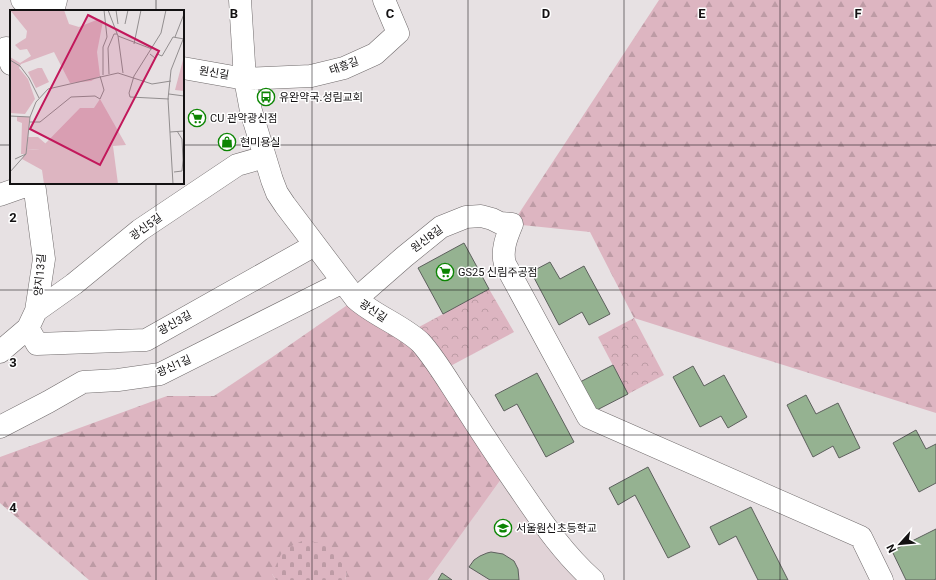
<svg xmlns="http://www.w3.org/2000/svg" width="936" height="580" font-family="Roboto,'Noto Sans KR',sans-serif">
  <defs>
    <pattern id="forest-firs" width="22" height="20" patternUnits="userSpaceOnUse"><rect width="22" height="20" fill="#ddb5c1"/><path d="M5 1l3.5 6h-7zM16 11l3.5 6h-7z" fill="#bd9ba5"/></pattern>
    <pattern id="cemetery-stones" width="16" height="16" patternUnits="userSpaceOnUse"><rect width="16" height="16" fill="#ddb5c1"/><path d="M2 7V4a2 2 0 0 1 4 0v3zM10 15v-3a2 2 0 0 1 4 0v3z" fill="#bd9ba5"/></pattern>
    <pattern id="park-crowns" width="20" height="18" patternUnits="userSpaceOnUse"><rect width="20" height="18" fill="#ddb5c1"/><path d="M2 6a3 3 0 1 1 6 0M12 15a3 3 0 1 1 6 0" fill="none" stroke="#bd9ba5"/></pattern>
  </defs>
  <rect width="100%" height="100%" fill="#e7e1e3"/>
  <path fill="#e1d3d7" d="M503,477L592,580H426Z"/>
  <path fill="url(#forest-firs)" d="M659,0H936V413L634,318L590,232L512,224Z
    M356,299L408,333L507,471L428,580H345L347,572L272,574L276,580H89L0,503V457L167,396H214L271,358Z"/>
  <path fill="url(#cemetery-stones)" d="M302,541L330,544L347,572L345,580H276L272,574L283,550Z"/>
  <path fill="url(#park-crowns)" d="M489,289L514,332L441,371L408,333Z
    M634,318L664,375L628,394L598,337Z"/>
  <path fill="#95b291" stroke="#5d605d" d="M464,243L489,289L443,314L418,268Z
    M550,262L560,279L584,266L610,314L589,325L582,312L559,325L531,272Z
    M613,365L628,394L595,411L580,382Z
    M693,366L704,386L724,375L747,417L728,428L721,416L700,427L673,377Z
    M537,373L574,442L546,457L517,404L504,411L495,395Z
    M806,395L816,414L838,403L860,448L839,458L833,446L813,457L787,405Z
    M916,430L926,449L936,444V483L919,492L893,443Z
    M648,467L690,547L668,558L635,495L618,505L609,488Z
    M751,507L788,580H758L736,536L719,545L710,527Z
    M936,529V579L934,580H906L892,551Z
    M491,552L503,554L514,561L518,569L519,580H490L469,567L474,560L480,556L487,553Z
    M442,573L452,580H438Z"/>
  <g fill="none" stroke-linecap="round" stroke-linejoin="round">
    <defs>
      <path id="minor" d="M22,0L23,1L56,0L53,11
        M240,0L245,79L251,111L272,180L277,193L285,205L356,299C375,316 404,326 421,343C437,361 451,386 464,405C483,435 503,465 523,494C544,525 565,555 593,580
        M6,48L11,64
        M183,68L245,79L311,76L344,68L375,54L398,33L384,0
        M0,195L34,183
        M356,299L404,257L441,227L466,217L481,216L492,219L500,223L512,224C507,236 501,250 505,264L588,417L861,537L882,580
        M36,311L74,284L140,230L237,165L265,157
        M28,328L37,344L146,340L315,245
        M0,352L28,328L36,311L44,259L34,183
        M0,427L48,402L83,382L118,380L160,374L343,282"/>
    </defs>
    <use href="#minor" stroke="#6f6a6b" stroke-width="23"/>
    <use href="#minor" stroke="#fff" stroke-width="22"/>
  </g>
  <path fill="none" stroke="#131112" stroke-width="1" stroke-opacity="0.55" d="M156,0V11M312,0V580M468,0V580M624,0V580M780,0V580M0,145H11M183,145H936M156,183V580M0,290H936M0,435H936"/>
  <defs>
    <symbol id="bus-ring" viewBox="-11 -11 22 22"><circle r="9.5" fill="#fff" stroke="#0c8503" stroke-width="1.5"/><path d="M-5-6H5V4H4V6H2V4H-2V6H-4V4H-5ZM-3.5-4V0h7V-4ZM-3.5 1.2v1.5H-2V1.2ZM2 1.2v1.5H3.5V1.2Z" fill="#0c8503"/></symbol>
    <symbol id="supermarket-ring" viewBox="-11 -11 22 22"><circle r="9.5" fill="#fff" stroke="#0c8503" stroke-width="1.5"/><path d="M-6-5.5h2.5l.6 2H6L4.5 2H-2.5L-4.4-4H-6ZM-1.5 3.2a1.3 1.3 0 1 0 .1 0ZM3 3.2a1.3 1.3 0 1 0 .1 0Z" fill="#0c8503"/></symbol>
    <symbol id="shop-ring" viewBox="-11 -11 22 22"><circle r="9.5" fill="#fff" stroke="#0c8503" stroke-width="1.5"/><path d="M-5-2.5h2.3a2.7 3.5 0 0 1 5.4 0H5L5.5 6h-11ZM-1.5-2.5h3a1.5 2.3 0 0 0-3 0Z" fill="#0c8503"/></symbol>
    <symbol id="school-ring" viewBox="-11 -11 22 22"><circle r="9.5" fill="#fff" stroke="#0c8503" stroke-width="1.5"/><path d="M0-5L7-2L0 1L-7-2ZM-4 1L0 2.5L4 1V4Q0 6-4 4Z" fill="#0c8503"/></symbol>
  </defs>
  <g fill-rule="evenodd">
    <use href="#bus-ring" x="256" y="87" width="20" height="20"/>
    <use href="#supermarket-ring" x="187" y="108" width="20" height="20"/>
    <use href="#shop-ring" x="217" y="132" width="20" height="20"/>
    <use href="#supermarket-ring" x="435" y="262" width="20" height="20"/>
    <use href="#school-ring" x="493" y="518" width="20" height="20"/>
  </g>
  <g text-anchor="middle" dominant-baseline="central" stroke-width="3" stroke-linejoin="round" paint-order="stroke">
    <g font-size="11" fill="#131112" stroke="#fff">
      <text transform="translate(344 66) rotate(-20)">태흥길</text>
      <text transform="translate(214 73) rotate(9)">원신길</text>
      <text transform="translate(146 227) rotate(-36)">광신5길</text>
      <text transform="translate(427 239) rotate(-37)">원신8길</text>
      <text transform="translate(40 275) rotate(-85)">양지13길</text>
      <text transform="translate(373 311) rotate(34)">광신길</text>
      <text transform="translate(175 323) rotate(-29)">광신3길</text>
      <text transform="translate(174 366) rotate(-24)">광신1길</text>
    </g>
    <g font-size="11" fill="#131112" stroke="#fff" text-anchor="start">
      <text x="279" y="97">유완약국.성림교회</text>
      <text x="210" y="118">CU 관악광신점</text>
      <text x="240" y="142">현미용실</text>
      <text x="458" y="272">GS25 신림주공점</text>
      <text x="516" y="528">서울원신초등학교</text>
    </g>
  </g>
  <g transform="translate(10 10)">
    <rect width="174" height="174" fill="#e7e1e3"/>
    <path d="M0,0H54L59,14L69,17L89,9L93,11L87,42L90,66L81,71L60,73L44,42L11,54L9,58L18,69L25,89L15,104L0,103V47L10,53L21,46L17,39L10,40L5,35L16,28L17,21ZM90,89L116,135L103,136L108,174H34L32,160L12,149L15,144H11L12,113L7,111V106L20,107L17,139L29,140L70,98H84Z" fill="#ddb5c1"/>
    <path d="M18,127H28L36,134L30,140L17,139Z" fill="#ddb5c1"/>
    <path d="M174,46V81L165,80ZM28,58H32L39,72L26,78L18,62Z" fill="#ddb5c1"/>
    <path fill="none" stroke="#928e8f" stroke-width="1" d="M98,0L108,26L142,39M106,0L108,14M156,0L151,23L124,66L119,83L120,87L159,89M115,14L118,0M108,26L113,63M165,27L174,4M124,34L131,0M140,44L145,48L147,44L152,46L163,27L174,29M0,50L10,56L19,68L29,88M99,64L98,38L104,24H107M93,65V37L97,27L94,0M159,84L174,86M0,106L20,107M20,112H30L61,87L85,86L90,89L94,80L90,66M160,122L174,121M5,149L16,144M0,162L16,144L20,107L26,92L38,79L108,63L142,74L161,71M164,162L172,161L173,150L172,129L167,121M163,174L158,89L161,60L174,27"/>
    <path fill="#c2185b" fill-opacity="0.15" stroke="#c2185b" stroke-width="2" d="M78,5L149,41L90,155L20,119Z"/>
    <rect width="174" height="174" fill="none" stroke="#131112" stroke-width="2"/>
  </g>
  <g font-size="13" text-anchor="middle" font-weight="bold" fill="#131112" stroke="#fff" stroke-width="3" stroke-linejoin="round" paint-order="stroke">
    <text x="234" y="18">B</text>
    <text x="390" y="18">C</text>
    <text x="546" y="18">D</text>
    <text x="702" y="18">E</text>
    <text x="858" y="18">F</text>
    <text x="13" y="222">2</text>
    <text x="13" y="367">3</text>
    <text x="13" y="512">4</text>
  </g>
  <g transform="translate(900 544) rotate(243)" stroke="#ffffff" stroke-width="3" paint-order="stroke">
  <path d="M0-3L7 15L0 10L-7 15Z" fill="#131112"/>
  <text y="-6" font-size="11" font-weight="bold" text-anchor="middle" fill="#131112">N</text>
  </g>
</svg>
